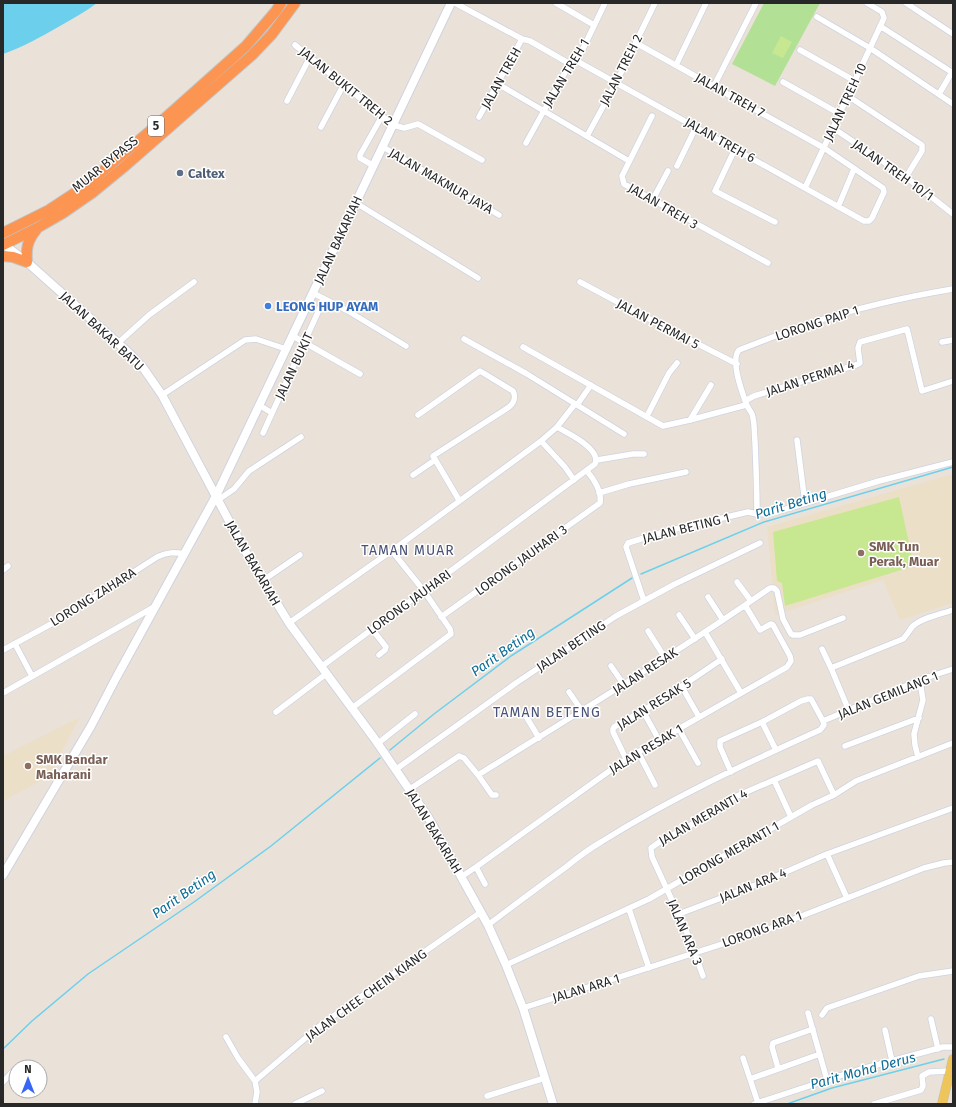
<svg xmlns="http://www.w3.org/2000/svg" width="956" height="1107" font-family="'Fira Sans',sans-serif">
  <rect width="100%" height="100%" fill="#eae2d9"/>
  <path fill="#ecdfc8" d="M953,474V603L900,620L883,580L775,615L767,527Z
    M80,717L48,777L3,801V756Z"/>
  <path fill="#b2e195" d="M764,3H820L775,86L732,64Z"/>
  <path fill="#c7e891" d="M781,36L792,42L783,58L772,53Z
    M899,497L914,566L785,606L782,583L777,581L773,532Z"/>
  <path fill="#6cd0ed" d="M3,3H97C85,12 72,19 60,26C41,37 23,47 3,54Z"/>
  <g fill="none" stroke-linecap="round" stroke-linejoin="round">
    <path stroke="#6cd0ed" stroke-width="1.5" d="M641,574L764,522L953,467
      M390,750L434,714L511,656L632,578
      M3,1049L32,1021L88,974L194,902L271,846L380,758
      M787,1104L832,1088L944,1059"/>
    <defs>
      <path id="street" d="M455,3L522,39L530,41L570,64
        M556,3L594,25
        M906,3L953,34
        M817,17L870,48L953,104
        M880,26L953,73
        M295,45L393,125L404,128L418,124L482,160
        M800,50L855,81
        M575,60L864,221H869L872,218L884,192L883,188L824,148L636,43
        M676,65L706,3
        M783,82L840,114
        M498,84L629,161
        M714,86L756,3
        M939,94L952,72
        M848,96L922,145V151L906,177
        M287,101L310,57
        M652,116L622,176L624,184L768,263
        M479,117L522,39
        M321,127L344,84
        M833,128L906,177L953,214
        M587,136L616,83L655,3
        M526,143L567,69L580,55L605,3
        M383,147L499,215
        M735,149L715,191L775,222
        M374,166L360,158V155L382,116
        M677,166L696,127
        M805,188L884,18L882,12L867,3
        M652,201L668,171
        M356,203L478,278
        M838,207L854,169
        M580,282L655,322L737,364
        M313,293L348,311L406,346
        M293,336L360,374
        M464,339L527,374L624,434
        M942,342L953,340
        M118,343L149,315L194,282
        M523,347L663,426L690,420L746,405
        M162,395L245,340L256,339L286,349
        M745,401L754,396L856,365L860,363L858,348L860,342L907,329L922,391L953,381
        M259,405L272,413
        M577,405L591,385
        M418,415L480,371L513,391C516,397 514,403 509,407L433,456L459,500
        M647,416L669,373L677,363
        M690,420L711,385
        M263,433L324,299
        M797,440L805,503
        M541,441L565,467L574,480
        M597,460L633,454H644
        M413,475L435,460
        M599,493L629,484L686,472
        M218,500L234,489L249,471L301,437
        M757,514C757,490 756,466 755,442C754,433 755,423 752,414C750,410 747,407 746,403C742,392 730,360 739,350C763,341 787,331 811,323C857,308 905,297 953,289
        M3,570L8,566
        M262,581L300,555
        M737,582L751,601
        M708,597L723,620
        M644,601L626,547L628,543L667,531L748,512L757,514L773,513L879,481L953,462
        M679,615L695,639
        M441,617L600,503C602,492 594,479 587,471
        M289,623L397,547L541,441L557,427L575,404
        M372,629L386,647L385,650L379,655
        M648,631L665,658
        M705,632L741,693
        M15,644L32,676
        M822,649L831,668L903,639C907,635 909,631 912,627C920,618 942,614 953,610
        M3,650L64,617L157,557C167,552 174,552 185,554
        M611,666L624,685
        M321,667L595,464C602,449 567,433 557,427
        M831,668L849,711
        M682,687L699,717
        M569,692L582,711
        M3,693L154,607
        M352,708L451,634L450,629L424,591L392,551
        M643,711L659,740
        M276,712L326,674
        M527,718L539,738
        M823,721L922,679L953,669
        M762,722L776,750
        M679,729L698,763
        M377,744L415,714
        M845,746L919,718
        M638,752L655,785
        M918,757L915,745L914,734L923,700L921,688L922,679
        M626,759L613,732V729L614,727L663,699L722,659
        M395,770L516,683L616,616L675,584L760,543
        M478,775L492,795H496
        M774,780L791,817
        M410,789L459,756L464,758L478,775C576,714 675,654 770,588H774L777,591L783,619L791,634L793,635H800L843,618
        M827,854L847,898
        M476,867L485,884
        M461,877L476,867L626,759L787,667L791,661L790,656L773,625L771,624L760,630L745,605
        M629,909L649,968
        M679,914L758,884L827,854L953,808
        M488,925C514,905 540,886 566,867C577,858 589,849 601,842C671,798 745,764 820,730L824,725L823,721L811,699H808L801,701L762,722L720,741V747L731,772
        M506,965L649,899L772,828L812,805L834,795L856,781L953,743
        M703,976L688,935L652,857L651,848L658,843L726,806L730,799L818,761L834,795
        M523,1008L766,930L924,868L944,863L953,862
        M808,1013L827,1080
        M822,1015L827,1008L919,976L953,971
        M931,1019L938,1049
        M885,1030L892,1061
        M226,1037L238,1058L255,1081L257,1092L255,1104
        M743,1058L750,1079
        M778,1068L772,1047L773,1043L813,1029
        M255,1081L322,1024L481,912
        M3,1082L15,1069
        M487,1096L545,1078
        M758,1103L750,1079L820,1054
        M295,1104L322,1091
        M754,1104L858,1070L943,1047H953
        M874,1104L921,1090L923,1086L922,1076L929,1072L950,1071"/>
      <path id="secondary" d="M3,244L27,262L129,353L144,369L162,395L244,549L289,623L374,738L428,817L488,925L506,965L523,1008L553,1104
        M3,875L91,726L116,678L216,496L451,3"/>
      <path id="primary" d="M942,1104L953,1059"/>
      <path id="highway" d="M3,233L49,210L84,187L163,120L246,46L276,11L281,3
        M3,245L37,228L63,213L92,193L125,166L252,55L272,34L295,3
        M3,256L13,257L27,262C26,249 27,241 36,230"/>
    </defs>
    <use href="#street" stroke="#ced3e1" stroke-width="7"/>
    <use href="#secondary" stroke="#ced3e1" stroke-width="10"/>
    <use href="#primary" stroke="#c3c3c3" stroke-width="10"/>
    <use href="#highway" stroke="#c3c3c3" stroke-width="12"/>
    <use href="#street" stroke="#fff" stroke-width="5.5"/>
    <use href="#secondary" stroke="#fff" stroke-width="8"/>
    <use href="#primary" stroke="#eec55a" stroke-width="9"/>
    <use href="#highway" stroke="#fc9452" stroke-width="10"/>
  </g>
  <circle fill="#5c6f8a" stroke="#fff" stroke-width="1.5" cx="180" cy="173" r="4"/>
  <circle fill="#3f7fe0" stroke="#fff" stroke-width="1.5" cx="268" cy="306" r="4"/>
  <g fill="#8d6e63" stroke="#fff" stroke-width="1.5">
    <circle cx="861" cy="553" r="4"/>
    <circle cx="28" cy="766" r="4"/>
  </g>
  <g text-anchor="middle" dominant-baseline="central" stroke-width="3" stroke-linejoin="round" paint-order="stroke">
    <rect fill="#fff" stroke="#686868" stroke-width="1" x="148" y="116" width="16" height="20" rx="3"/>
    <g font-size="12" font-weight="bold" fill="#282828">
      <text x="156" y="126">5</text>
    </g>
    <g font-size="13" fill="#282828" stroke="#fff">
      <text transform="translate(621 70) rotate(-63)">JALAN TREH 2</text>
      <text transform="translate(566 73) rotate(-59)">JALAN TREH 1</text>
      <text transform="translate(501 78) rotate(-61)">JALAN TREH</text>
      <text transform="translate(346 86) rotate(39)">JALAN BUKIT TREH 2</text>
      <text transform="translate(730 95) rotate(29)">JALAN TREH 7</text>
      <text transform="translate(845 102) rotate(-65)">JALAN TREH 10</text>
      <text transform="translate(720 140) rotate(29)">JALAN TREH 6</text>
      <text transform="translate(105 164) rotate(-39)">MUAR BYPASS</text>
      <text transform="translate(893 170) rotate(35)">JALAN TREH 10/1</text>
      <text transform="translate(441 181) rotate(30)">JALAN MAKMUR JAYA</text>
      <text transform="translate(663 206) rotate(30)">JALAN TREH 3</text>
      <text transform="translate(338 240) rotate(-65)">JALAN BAKARIAH</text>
      <text transform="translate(817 323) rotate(-18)">LORONG PAIP 1</text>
      <text transform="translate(658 324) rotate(28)">JALAN PERMAI 5</text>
      <text transform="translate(102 331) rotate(43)">JALAN BAKAR BATU</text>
      <text transform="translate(294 366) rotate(-65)">JALAN BUKIT</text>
      <text transform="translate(810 378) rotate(-18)">JALAN PERMAI 4</text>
      <text transform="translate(686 528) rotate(-14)">JALAN BETING 1</text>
      <text transform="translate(521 560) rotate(-36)">LORONG JAUHARI 3</text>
      <text transform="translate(253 563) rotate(60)">JALAN BAKARIAH</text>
      <text transform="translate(93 597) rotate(-32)">LORONG ZAHARA</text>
      <text transform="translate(409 602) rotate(-36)">LORONG JAUHARI</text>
      <text transform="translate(571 646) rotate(-34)">JALAN BETING</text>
      <text transform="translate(645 671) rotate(-33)">JALAN RESAK</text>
      <text transform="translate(888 695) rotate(-22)">JALAN GEMILANG 1</text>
      <text transform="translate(654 704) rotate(-32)">JALAN RESAK 5</text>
      <text transform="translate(646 749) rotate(-31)">JALAN RESAK 1</text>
      <text transform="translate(703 817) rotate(-30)">JALAN MERANTI 4</text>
      <text transform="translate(434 831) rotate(59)">JALAN BAKARIAH</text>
      <text transform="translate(729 853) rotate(-30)">LORONG MERANTI 1</text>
      <text transform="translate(753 885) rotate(-22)">JALAN ARA 4</text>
      <text transform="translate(762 929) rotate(-20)">LORONG ARA 1</text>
      <text transform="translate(685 932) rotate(67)">JALAN ARA 3</text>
      <text transform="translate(586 988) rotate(-17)">JALAN ARA 1</text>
      <text transform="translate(366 995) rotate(-36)">JALAN CHEE CHEIN KIANG</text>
    </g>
    <g font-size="13" font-weight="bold" fill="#4e5e75" stroke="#fff" text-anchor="start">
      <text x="188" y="173">Caltex</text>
    </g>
    <g font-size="13" font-weight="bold" fill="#366cbe" stroke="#fff" text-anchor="start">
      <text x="276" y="306">LEONG HUP AYAM</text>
    </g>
    <g font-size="13" font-weight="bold" fill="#785e54" stroke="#fff" text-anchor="start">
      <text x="869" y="546">SMK Tun<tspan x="869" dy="15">Perak, Muar</tspan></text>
      <text x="36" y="759">SMK Bandar<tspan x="36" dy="15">Maharani</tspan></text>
    </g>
    <g font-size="14" font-style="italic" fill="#0e6d95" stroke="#fff">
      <text transform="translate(791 504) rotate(-17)">Parit Beting</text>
      <text transform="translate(503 652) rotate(-35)">Parit Beting</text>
      <text transform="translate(184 894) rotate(-35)">Parit Beting</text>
      <text transform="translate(863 1071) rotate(-15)">Parit Mohd Derus</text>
    </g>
    <g font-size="14" letter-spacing="1" fill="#495377" stroke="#fff">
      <text x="408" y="550">TAMAN MUAR</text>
      <text x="547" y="712">TAMAN BETENG</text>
    </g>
  </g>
  <rect width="956" height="1107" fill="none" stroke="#282828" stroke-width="8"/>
  <g transform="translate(28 1079)"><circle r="19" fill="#ffffff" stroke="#a9a9a9"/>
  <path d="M0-3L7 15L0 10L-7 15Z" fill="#3965f7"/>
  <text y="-6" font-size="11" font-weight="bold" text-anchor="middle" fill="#282828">N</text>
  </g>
</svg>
